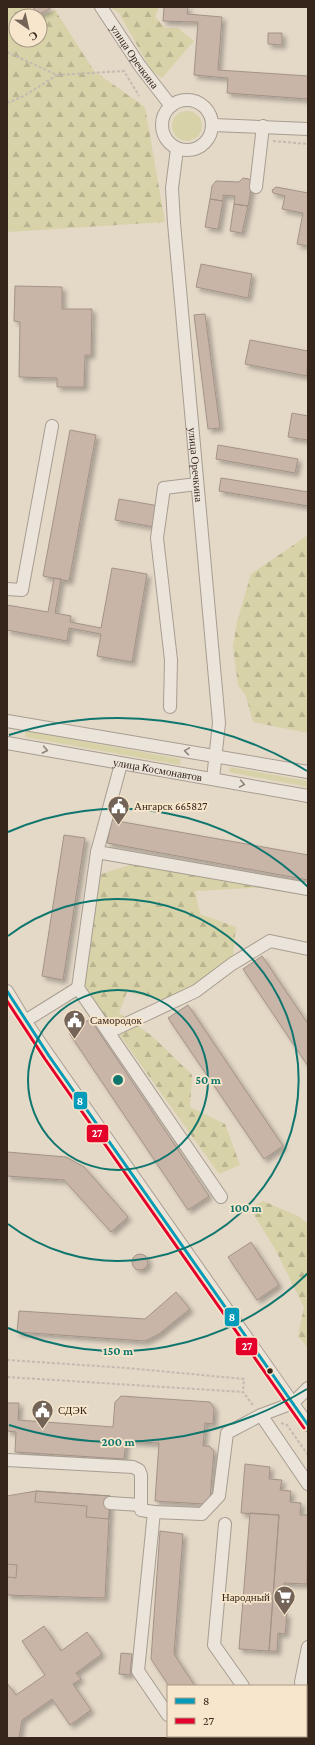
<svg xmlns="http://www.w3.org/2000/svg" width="315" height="1745" font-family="'Crimson Pro',serif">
  <defs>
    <pattern id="forest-firs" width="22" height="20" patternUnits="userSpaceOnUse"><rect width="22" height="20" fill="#d7d2a8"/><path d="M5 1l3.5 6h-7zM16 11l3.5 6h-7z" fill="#b9b490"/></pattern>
    <filter id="shadow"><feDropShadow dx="3.5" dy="3.5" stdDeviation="2" flood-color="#0004"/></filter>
  </defs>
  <rect width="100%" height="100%" fill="#e4d8c7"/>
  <path fill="#d7d2a8" d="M172 126a15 15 0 1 1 30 0a15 15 0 1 1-30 0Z
    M26,731L181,759L180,765L25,737Z
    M230,767L308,781V787L229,772Z"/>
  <path fill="url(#forest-firs)" d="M7,7H30L34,16H16V40H40V17L55,10L94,71L145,107L165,222L7,232Z
    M110,7H159L155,17L165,28H178L194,41L162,78L151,70L119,13Z
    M308,535V733L253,722L246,696L238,685L233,647L237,622L251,574Z
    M146,860L269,887L195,891L200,914L236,927L232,964L173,1002L127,992L119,1013L152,1036L192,1075L190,1107L225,1124L240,1165L219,1174L111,1023L79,1002L101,874Z
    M263,1201L298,1216L308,1224V1348L298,1336L304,1307L275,1249L250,1208Z"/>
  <path fill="#c8b5a8" stroke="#a39387" filter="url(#shadow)" d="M33,7H49L50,9L37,15Z
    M164,7H188L187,14L222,17L218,70L308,76V99L227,93L228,78L194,75L198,22L163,21Z
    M268,33H282V45L268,44Z
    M243,178L249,179L252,184L248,206L234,204L235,196L223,195V201L210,199L212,186L216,181L239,182Z
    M276,187L308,193V246L297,244L303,213L282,209L285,196L273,193L272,190Z
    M210,199L223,201L218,229L205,227Z
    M234,204L248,206L242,233L230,231Z
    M201,264L252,274L248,298L196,287Z
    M15,286L62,287V309H92L91,355H85L84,387H57V378L19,377L20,322L14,321Z
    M205,314L220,428L208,429L194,315Z
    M250,340L308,351L307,376L245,364Z
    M292,413L308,416V440L288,437Z
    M70,430L96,435L69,581L43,576Z
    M218,445L298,459L295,473L216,459Z
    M221,478L308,492V506L219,491Z
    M119,499L159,506L155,527L115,520Z
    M112,568L147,574L132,662L97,656L101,634L69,628L67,641L7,630V605L48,612L54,578L61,579L55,613L71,616L70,622L101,628Z
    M112,820L308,855V880L107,843Z
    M64,835L85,838L63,980L42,976Z
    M262,956L308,1024V1066L243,969Z
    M188,1005L283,1146L264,1159L168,1018Z
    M90,1019L209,1196L188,1210L69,1033Z
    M7,1152L66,1157L84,1167L128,1217L111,1232L64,1180L7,1176Z
    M251,1242L279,1285L257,1300L228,1257Z
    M132 1262a8 8 0 1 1 16 0a8 8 0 1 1-16 0Z
    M176,1292L190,1309L159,1334L145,1341L17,1332L19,1311L145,1319Z
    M121,1396L210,1402L214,1408L213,1424L205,1423L203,1446H209L214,1451L210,1499L204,1504L155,1501L159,1443L126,1441L124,1459L15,1452L16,1432L7,1431V1403H19L18,1420L113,1427L115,1402Z
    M245,1464L270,1467L269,1479L282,1480L280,1490L291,1491L290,1502L301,1503L300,1515H308L307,1584L284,1583L282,1613L287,1614L285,1634L278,1633L277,1651H269L279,1515L241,1513Z
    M36,1491L110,1496L109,1519L86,1517L87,1506L35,1502Z
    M36,1491L110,1496L105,1598L7,1595V1496Z
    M250,1513L279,1515L269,1651L239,1649Z
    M160,1531L183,1534L174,1654L195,1686H169L151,1659Z
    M7,1564L17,1565L16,1578L7,1577Z
    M44,1626L61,1651L87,1632L102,1654L76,1673L81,1679L73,1684L91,1710L70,1725L52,1699L22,1720L19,1738H7V1683L16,1695L45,1675L22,1641Z
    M121,1653L132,1654L130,1675L119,1674Z
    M203,1736H229L230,1738H204Z"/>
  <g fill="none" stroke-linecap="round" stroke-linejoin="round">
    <defs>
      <g id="minor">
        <path id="s1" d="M101,7L140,66L171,106"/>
        <circle cx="187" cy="125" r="25"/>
        <path d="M213,125L308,129"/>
        <path id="s2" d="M177,149L172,188L174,223L219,723L213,779"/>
        <path d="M256,187L263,126"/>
        <path d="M7,589L22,590L52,426"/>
        <path d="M170,707L171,660L157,538L164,488L197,484"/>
        <path d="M7,721L308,772"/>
        <path id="s3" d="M7,743L308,796"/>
        <path d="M121,764L97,852L78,988L221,1197"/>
        <path d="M97,852L308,889"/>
        <path d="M7,991L25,1021L49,1056L308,1425"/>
        <path d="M25,1021L78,988"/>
        <path d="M109,1032L196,991L232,964L270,941L308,949"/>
        <path d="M261,1415L308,1484"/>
        <path d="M7,1460L133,1467L139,1470L141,1475V1510L154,1512L138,1671L168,1715"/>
        <path d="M110,1503L140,1505"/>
        <path d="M154,1512L202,1514L219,1496L227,1433L261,1415L293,1403L308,1388"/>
        <path d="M225,1524L214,1645L243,1686"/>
        <path d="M308,1647L301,1682L308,1685"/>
        <path d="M306,1733L308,1726"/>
        <path d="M182,1736L184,1738"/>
        <path d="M278,1736L279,1738"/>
      </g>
    </defs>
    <use href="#minor" stroke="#a89d91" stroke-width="14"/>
    <path stroke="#c3bab1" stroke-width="2" stroke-dasharray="3 2" stroke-linecap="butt" d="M7,52L57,75L124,71L139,96
      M7,103L24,96L57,75
      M273,141L308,144
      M7,1360L127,1368L244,1379L243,1392
      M7,1377L243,1392L253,1405
      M281,1423L287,1425L308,1455"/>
    <use href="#minor" stroke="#ebe4da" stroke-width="12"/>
    <defs>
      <path id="bus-1" d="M7,991L49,1056L308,1425"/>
      <path id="bus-2" d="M7,1001L45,1059L304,1428"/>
    </defs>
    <use href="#bus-1" stroke="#f7e6cb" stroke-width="6"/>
    <use href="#bus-2" stroke="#f7e6cb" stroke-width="6"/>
    <use href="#bus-1" stroke="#059cbc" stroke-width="3"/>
    <use href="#bus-2" stroke="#e4002b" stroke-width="3"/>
  </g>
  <defs><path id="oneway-chevron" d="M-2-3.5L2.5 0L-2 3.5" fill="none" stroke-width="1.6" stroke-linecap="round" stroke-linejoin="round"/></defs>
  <g stroke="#90847a">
    <use href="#oneway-chevron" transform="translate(45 750) rotate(11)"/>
    <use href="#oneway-chevron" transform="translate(187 751) rotate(-171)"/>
    <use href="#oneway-chevron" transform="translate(242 784) rotate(10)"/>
  </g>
  <g fill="none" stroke="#0f766e" stroke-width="2">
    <circle cx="118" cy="1080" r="90"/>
    <path d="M8 936A181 181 0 1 1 8 1224"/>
    <path d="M308 1273A271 271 0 0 1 8 1328M8 832A271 271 0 0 1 308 887"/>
    <path d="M307 1389A362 362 0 0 1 9 1425M9 735A362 362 0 0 1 307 771"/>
  </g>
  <defs>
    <symbol id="civic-pin" viewBox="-11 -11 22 30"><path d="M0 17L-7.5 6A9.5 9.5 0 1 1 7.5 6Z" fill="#736457" stroke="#f7e6cb"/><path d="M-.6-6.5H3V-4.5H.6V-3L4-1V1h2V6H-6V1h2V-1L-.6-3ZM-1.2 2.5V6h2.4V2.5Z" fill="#fff"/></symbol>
    <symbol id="supermarket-pin" viewBox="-11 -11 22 30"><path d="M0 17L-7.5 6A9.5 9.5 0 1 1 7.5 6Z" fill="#736457" stroke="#f7e6cb"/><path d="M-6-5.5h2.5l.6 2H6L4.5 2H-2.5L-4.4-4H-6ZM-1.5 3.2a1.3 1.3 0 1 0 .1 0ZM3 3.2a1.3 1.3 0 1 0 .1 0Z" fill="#fff"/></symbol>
  </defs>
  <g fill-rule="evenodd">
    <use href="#civic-pin" x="106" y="794" width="25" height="34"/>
    <use href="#civic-pin" x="62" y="1008" width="25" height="34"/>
    <use href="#civic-pin" x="30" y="1398" width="25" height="34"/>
    <use href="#supermarket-pin" x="272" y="1584" width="25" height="34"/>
  </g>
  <circle fill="#36251a" stroke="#f7e6cb" stroke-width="1.5" cx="270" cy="1371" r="3.5"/>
  <g text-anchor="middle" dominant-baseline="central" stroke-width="3.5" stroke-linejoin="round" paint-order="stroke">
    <g font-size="11" fill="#36251a" stroke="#f7e6cb">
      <text stroke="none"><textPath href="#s1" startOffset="60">улица Оречкина</textPath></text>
      <text stroke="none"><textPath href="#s2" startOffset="317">улица Оречкина</textPath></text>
      <text stroke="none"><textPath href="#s3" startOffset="153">улица Космонавтов</textPath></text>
    </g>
    <g font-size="11" fill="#36251a" stroke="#f7e6cb" text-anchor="start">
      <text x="134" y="806">Ангарск 665827</text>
      <text x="90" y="1020">Самородок</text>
      <text x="58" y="1410">СДЭК</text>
      <text x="270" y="1597" text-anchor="end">Народный</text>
    </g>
  </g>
  <circle cx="118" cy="1080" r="6" fill="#0f766e" stroke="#f7e6cb" stroke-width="2"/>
  <g font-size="12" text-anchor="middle" font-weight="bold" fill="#0f766e" stroke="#f7e6cb" stroke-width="3.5" stroke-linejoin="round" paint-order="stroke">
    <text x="208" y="1084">50 m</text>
    <text x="246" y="1212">100 m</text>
    <text x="118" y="1355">150 m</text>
    <text x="118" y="1446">200 m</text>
  </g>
  <g stroke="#f7e6cb" stroke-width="1.5">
    <rect x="73" y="1091" width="15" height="19" rx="4" fill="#059cbc"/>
    <rect x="86" y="1124" width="23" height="19" rx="4" fill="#e4002b"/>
    <rect x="224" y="1307" width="16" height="20" rx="4" fill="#059cbc"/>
    <rect x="235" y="1337" width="23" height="19" rx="4" fill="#e4002b"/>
  </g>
  <g font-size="11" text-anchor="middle" font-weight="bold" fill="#fff">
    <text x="80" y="1105">8</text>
    <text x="97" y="1137">27</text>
    <text x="232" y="1321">8</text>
    <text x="247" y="1350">27</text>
  </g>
  <rect width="315" height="1745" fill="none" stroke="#36251a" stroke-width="16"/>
  <rect x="167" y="1685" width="140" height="52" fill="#f7e6cb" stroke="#aa9984"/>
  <rect x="175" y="1698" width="20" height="6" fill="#059cbc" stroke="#aa9984"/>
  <text x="203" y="1705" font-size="12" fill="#36251a">8</text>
  <rect x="175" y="1718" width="20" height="6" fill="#e4002b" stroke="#aa9984"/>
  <text x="203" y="1725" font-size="12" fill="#36251a">27</text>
  <g transform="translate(28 28) rotate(146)"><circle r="19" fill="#f7e6cb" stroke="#aa9984"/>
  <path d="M0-3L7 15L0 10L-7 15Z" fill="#736457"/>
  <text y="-6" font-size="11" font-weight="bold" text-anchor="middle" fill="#36251a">С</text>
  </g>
</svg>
